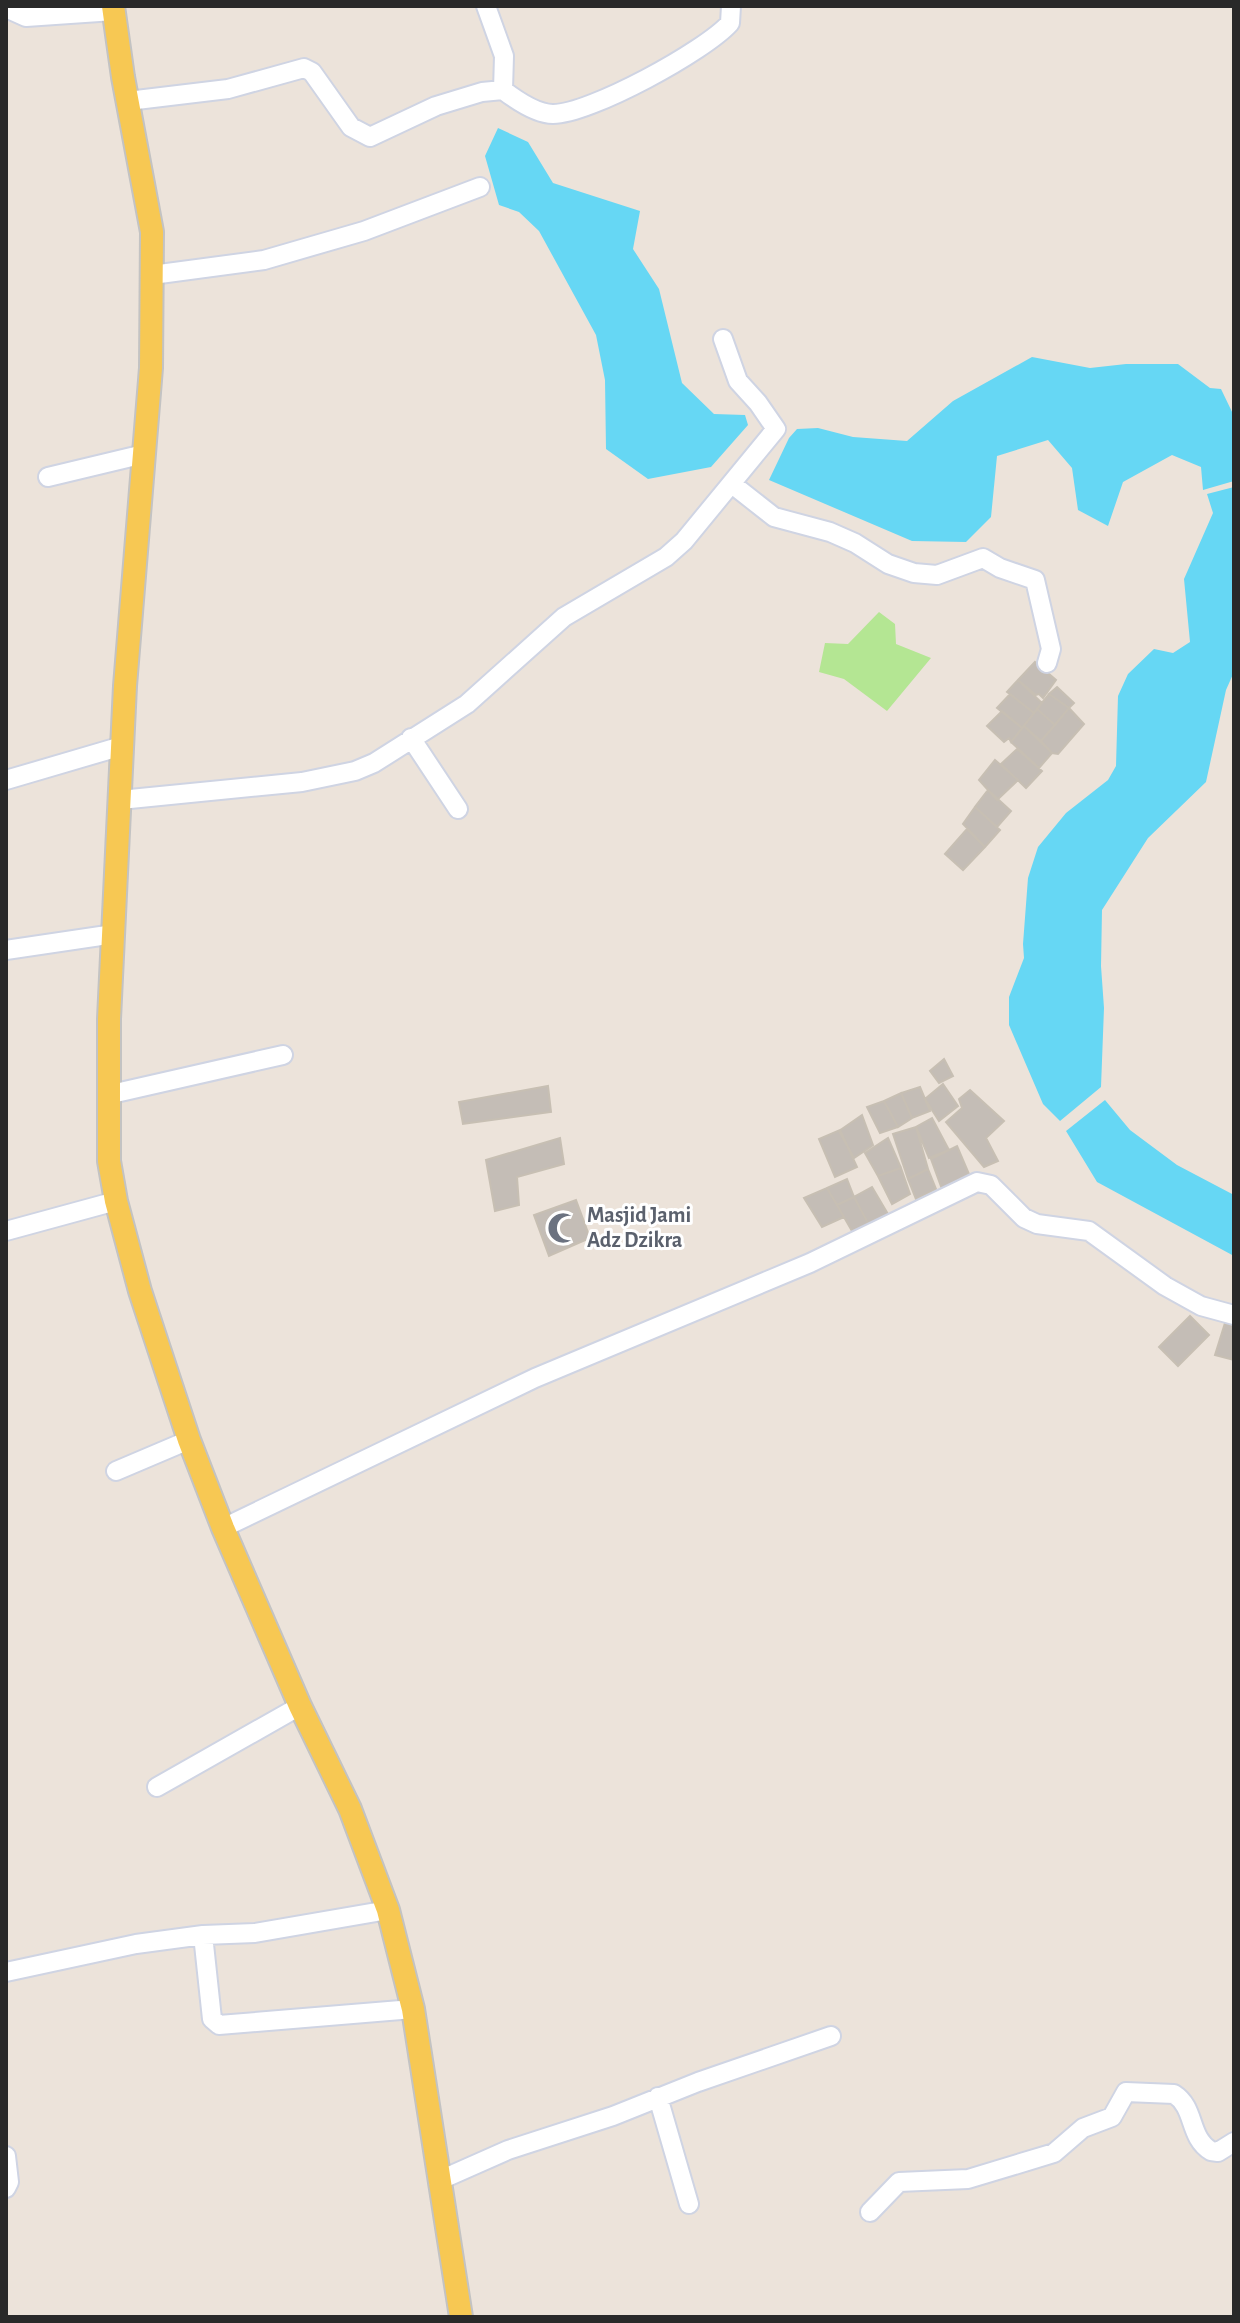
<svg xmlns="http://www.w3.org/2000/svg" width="1240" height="2323" font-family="'Alegreya Sans',sans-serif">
  <rect width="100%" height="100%" fill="#ece3da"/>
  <path fill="#b4e693" d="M879,612L895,624L896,644L931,658L887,711L844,679L819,672L825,643L848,644Z"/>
  <path fill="#66d7f4" d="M498,128L528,142L553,183L640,211L633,249L659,289L682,383L714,414L745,415L748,425L711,467L648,479L606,449L605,380L596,335L539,231L519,212L499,205L485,156Z
    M1032,357L1090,368L1126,364H1178L1210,388L1221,389L1234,416V481L1203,490L1201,467L1172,455L1123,482L1108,526L1078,510L1072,468L1048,440L997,456L991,517L966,542L912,541L769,480L789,438L797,429L818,428L853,437L907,441L953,401Z
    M1234,487V672L1226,690L1206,782L1148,838L1102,910L1101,966L1104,1008L1101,1087L1060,1121L1043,1104L1009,1025V997L1024,958L1023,944L1028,878L1038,847L1066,813L1108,780L1116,766L1118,696L1128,674L1154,649L1173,653L1190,642L1184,579L1213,513L1207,494Z
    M1105,1100L1130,1130L1177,1165L1234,1195V1256L1097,1182L1066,1131Z"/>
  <path fill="#c4bdb6" stroke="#c7bfb3" stroke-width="2" d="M1035,662L1056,680L1043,698L1039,694L1036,695L1018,680Z
    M1018,680L1042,703L1034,713L1007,692Z
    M1057,687L1074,703L1069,708L1049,694Z
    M1010,694L1034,713L1022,728L997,708Z
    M1049,694L1069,708L1055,725L1037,709Z
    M1069,708L1084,724L1058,754L1052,753L1041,741Z
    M1037,709L1055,725L1041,741L1024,726Z
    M1002,711L1022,728L1011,742L1009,738L1004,742L987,726Z
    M1024,726L1052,753L1039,768L1011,742Z
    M1017,749L1042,771L1026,788L1001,764Z
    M995,760L1018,780L997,800L979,780Z
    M988,790L1011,811L997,827L975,807Z
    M975,807L1000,830L985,847L963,824Z
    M967,829L985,847L963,870L945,854Z
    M944,1059L953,1076L939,1083L930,1071Z
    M943,1084L958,1106L939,1121L925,1099Z
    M548,1086L551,1112L463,1124L459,1102Z
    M920,1087L930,1111L912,1118L901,1093Z
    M970,1090L1004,1121L986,1138L998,1161L984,1167L946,1122L962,1108L959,1099Z
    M901,1093L912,1118L898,1127L884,1101Z
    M884,1101L898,1127L880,1133L867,1107Z
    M862,1115L873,1145L854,1158L839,1131Z
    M932,1118L949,1150L929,1158L916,1127Z
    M916,1127L928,1169L908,1179L893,1134Z
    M840,1130L857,1167L835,1177L819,1139Z
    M560,1138L564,1164L517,1177L519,1205L495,1211L486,1160Z
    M888,1138L901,1168L878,1176L865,1153Z
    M957,1146L969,1174L942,1189L931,1159Z
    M901,1168L910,1194L892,1204L878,1176Z
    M928,1169L936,1189L916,1199L908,1179Z
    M847,1179L854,1197L837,1205L827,1188Z
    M872,1187L888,1214L878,1224L869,1225L854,1197Z
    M827,1188L844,1217L822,1227L804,1198Z
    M854,1197L869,1225L852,1231L837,1205Z
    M576,1200L590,1238L549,1256L534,1215Z
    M1190,1316L1209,1335L1178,1366L1159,1347Z
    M1225,1323L1234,1326V1360L1215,1355Z"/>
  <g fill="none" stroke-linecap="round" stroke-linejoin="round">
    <defs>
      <path id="minor" d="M486,6L504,56L503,90
        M6,8L26,17L114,11
        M128,101L228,89L304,68L312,72L351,127L370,137L436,106L482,92L503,90C516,100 536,114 553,114C590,114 705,51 730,23L731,6
        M152,275L264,260L364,231L480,187
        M48,477L144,454
        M732,484L774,517L830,532L855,543L888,564L914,573L937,575L983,558L1000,568L1035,580L1051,649L1047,663
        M411,738L458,809
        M6,780L122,746
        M120,800L302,782L355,771L374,763L467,704L564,617L666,557L684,541L776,429L758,403L738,381L723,339
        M6,950L114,934
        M107,1095L283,1055
        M6,1231L116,1201
        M116,1471L189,1440
        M223,1528L535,1378L810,1263L977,1182L991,1185L1024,1218L1037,1224L1089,1231L1165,1286L1201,1306L1234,1315
        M157,1787L300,1706
        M203,1935L212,2019L219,2025L413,2009
        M6,1972L136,1944L203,1935L255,1933L388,1910
        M658,2097L689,2204
        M6,2156L9,2182L6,2188
        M438,2181L508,2150L613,2116L698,2082L831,2036
        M870,2212L899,2182L968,2179L1054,2153L1083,2128L1112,2117L1126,2092L1174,2094C1196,2108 1188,2137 1211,2151L1218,2152L1234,2142"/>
      <path id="major" d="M113,6L123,77L152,232L151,368L125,686L109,1019V1161L116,1201L140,1291L189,1440L223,1528L300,1706L350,1809L388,1910L413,2009L461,2317"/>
    </defs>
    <use href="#minor" stroke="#cfd4e3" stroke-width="22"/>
    <use href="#major" stroke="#c3c3c3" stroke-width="26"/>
    <use href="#minor" stroke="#fff" stroke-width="18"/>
    <use href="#major" stroke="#f7c853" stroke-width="22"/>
  </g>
  <defs>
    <symbol id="mosque-bare" viewBox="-9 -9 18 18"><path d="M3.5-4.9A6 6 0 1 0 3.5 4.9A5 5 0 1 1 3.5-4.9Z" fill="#6b7280" stroke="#fff" stroke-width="2.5" paint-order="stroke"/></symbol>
  </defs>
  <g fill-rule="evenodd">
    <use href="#mosque-bare" x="541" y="1206" width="44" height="44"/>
  </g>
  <g text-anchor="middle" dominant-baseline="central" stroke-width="6" stroke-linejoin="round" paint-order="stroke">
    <g font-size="22" font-weight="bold" fill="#5b616d" stroke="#fff" text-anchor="start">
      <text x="587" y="1215">Masjid Jami<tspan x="587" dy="25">Adz Dzikra</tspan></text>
    </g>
  </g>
  <rect width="1240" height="2323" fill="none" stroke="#292929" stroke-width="16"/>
</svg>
